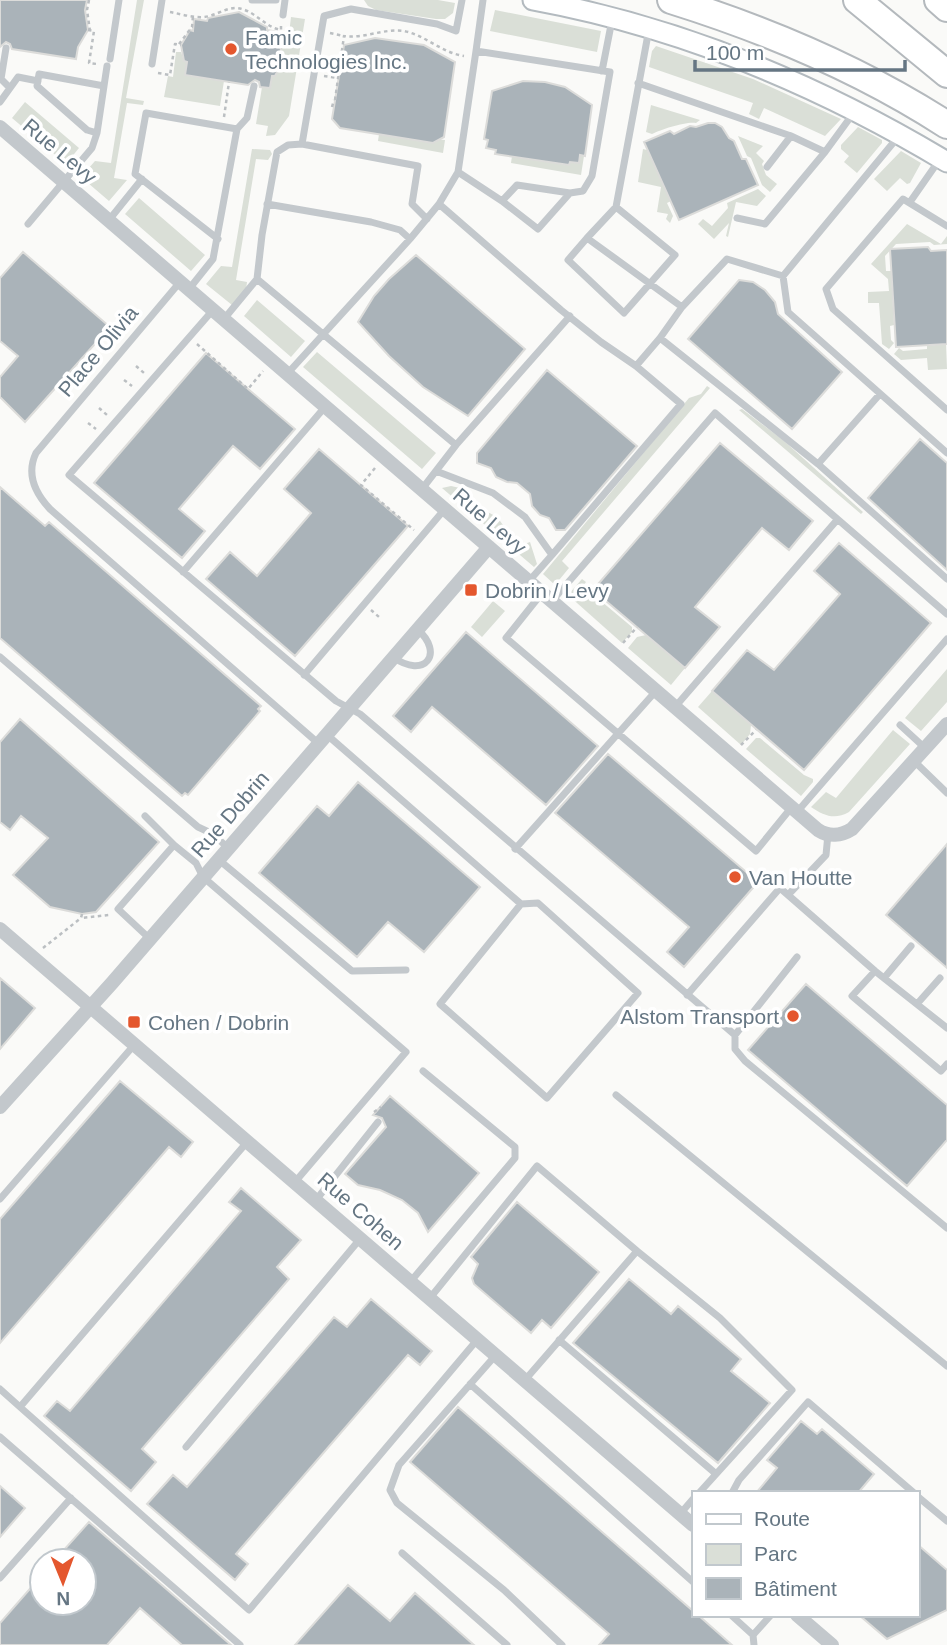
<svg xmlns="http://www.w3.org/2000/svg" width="947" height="1645" font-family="Helvetica,sans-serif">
  <rect width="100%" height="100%" fill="#fafaf8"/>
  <path fill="#dadfd7" d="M137,0H144L126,98L144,101L143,105L127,103L114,178L127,180L109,201L81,177L95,161L111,163Z
    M364,0H438L455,3L453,13L445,19H436L376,10L368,6Z
    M495,10L601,31L597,52L490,31Z
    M291,17L305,19L289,116L275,135L266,136L268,126L256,124L262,87L270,88L272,76L283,61L280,45H277L279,32L289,34Z
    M656,46L753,79L841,119L825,136L764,108L759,119L749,114L753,103L649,67L652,51Z
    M176,52H181L184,61L224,81L220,106L164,97L168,76L173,77Z
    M25,102L79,148L66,164L12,118Z
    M651,105L700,120L696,123C687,121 662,129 652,134L646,132Z
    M858,127L882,140V143L857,173L844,162L849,156L841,149V145Z
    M379,134L445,140L443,153L378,141Z
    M738,136L763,146L756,153L764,161L762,164L766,175L777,184L770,192L762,185L751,158L747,156Z
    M252,149L270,150L272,154L268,160L256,159L236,280L247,282L246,290L232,305L206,284L221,266L232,267Z
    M643,149L647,150L671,201L667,203L673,216L670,223L666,219L668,214L657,212L661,187L638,182Z
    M901,151L921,163L910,183L907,184L900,178L887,191L874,179Z
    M580,155L584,156L581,175L511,163L512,156L569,165L570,162L579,163Z
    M758,189L766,196L757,206L736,202L728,237L726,236L729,223L714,239L698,224L703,219L712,226L728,208L727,203Z
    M139,198L205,255L191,271L125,214Z
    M907,224L941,244L947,236V244L934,245L930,242L896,244L885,256L886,271H891L894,325L890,326L891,340L894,343L889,349L882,344L879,303H868V292L889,291L888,279L871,264Z
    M257,300L305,341L291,357L244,316Z
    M946,344L947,369L928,370L927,358L901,360L894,354L899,348L903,351L927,349V346Z
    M317,352L436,453L422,469L303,367Z
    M707,386L710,388L562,561L569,568L555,585L543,574L689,398L701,394Z
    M742,409L783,440L863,512L861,514L739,410Z
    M451,486L469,490L467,501L497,517L519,546L530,542L537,564L534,567L442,488Z
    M582,579L586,582L583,586L632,627V632L622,643L568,595Z
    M493,601L505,611L482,637L471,627Z
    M646,635L685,668L671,685L628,648L637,637Z
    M947,669V702L921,731L905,718Z
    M712,691L751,725L750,734L741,745L698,707Z
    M893,730L910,744L849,812C835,820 824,816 811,807L826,792L836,798Z
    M756,738H760L804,775L813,779V782L801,796L746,749Z"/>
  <path fill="#aab3b9" stroke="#dcdcda" stroke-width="2" d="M0,0H87L85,10L88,30L78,47L76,59L12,49L10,44L6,42L0,47Z
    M239,12L267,27V30L279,32L277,45H280L283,61L275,76H272L270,88L260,87L259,82L255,80L248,85L185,75L187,62L184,61L181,45L190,30L193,31L194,19L207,21L208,18Z
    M375,38L424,45L455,62L444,137L433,143L340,128L332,119L344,45Z
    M523,81L545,82L565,87L592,105L585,156L580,155L579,163L570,162L569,165L495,154L496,150L486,148L488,140L484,139L492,91Z
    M708,123H715L722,127L729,138L734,141L742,159H746L758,185L679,220L644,142L670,131L674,134L690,126L696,127Z
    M928,247L931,251L947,250V344L896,347L890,249Z
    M23,252L110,327L25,422L0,397V377L18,356L0,341V278Z
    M416,255L525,349L468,416L423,387L389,356L358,322L374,296L389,279Z
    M739,280L753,282L765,290L775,302L778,314L842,372L792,429L688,339Z
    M206,353L295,429L260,469L233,446L179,509L205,531L182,558L94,483Z
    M547,370L637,446L565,530H556L549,518L540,515L532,506L530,494L517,483L507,482L496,477L491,468L477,463V453Z
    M920,439L947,463V570L868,498Z
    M720,443L813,521L789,550L762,528L695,607L720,627L685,668L593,590Z
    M319,449L408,526L295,656L206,579L230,552L257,576L311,513L284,489Z
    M0,487L45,526L49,522L261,706L258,709L260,711L188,795L185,793L182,796L0,638Z
    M839,543L931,623L804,770L712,691L747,650L774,670L840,594L814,571Z
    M466,632L598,746L546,805L432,707L411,732L393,716Z
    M20,719L159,842L96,912L82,914L50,907L13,875L48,838L21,816L10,830L0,822V742Z
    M608,754L758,882L684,967L667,952L689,927L555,813Z
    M358,782L480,887L424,952L388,922L357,957L259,873L317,806L329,816Z
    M947,844V968L886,915Z
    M0,978L35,1008L0,1049Z
    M806,984L947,1105V1140L907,1186L748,1050Z
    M120,1081L193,1142L181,1157L169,1147L0,1343V1219Z
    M390,1096L479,1173L428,1232L418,1213L402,1200L380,1190L358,1185L345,1174L386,1127L382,1118L373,1115Z
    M241,1188L301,1240L277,1267L289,1279L142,1449L156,1462L131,1491L44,1416L57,1401L70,1411L241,1211L229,1202Z
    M517,1202L599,1272L551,1328L542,1320L531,1333L474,1284L472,1278L478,1264L471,1257Z
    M629,1279L671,1314L678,1306L741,1359L731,1371L770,1403L718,1463L573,1343Z
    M371,1299L432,1351L420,1365L408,1355L236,1554L248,1564L235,1580L147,1504L173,1475L187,1487L334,1317L347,1327Z
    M458,1407L693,1611V1615H698L732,1645H599L609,1634L410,1462Z
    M801,1421L817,1434L822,1429L874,1474L858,1493H756L777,1468L767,1460Z
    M0,1486L25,1508L0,1537Z
    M89,1522L231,1645H182L140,1608L107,1645H0V1623L42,1575V1603H84V1561H54Z
    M917,1544L947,1570V1610L887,1639L859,1615H917Z
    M348,1585L390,1621L415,1593L474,1645H295Z"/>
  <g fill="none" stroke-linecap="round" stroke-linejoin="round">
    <defs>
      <path id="secondary" d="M533,0C680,27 819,85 947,162"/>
      <path id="motorway" d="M671,0C767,30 862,70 947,125
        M857,0L947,74
        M938,0L947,8"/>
    </defs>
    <use href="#secondary" stroke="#b3babf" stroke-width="23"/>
    <use href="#motorway" stroke="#b4b9bd" stroke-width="30"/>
    <path stroke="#bbbfc2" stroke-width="2.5" stroke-dasharray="3.5 3.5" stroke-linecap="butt" d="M89,0L87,10L90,31
      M170,12C181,14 193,18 204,17C215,16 225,8 236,8C254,9 264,27 281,30V26
      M88,30L94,31L89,63L97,64
      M330,33L344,36
      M179,44L192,27L193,16
      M158,73L170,75L175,44L181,45
      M324,76L338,78
      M335,100L344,36C364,39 384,28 404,31C425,35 442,53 464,56
      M332,107L334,100
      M224,117L229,82
      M197,344L248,389L263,371
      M136,366L144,373
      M124,380L132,386
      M99,408L107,415
      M88,423L96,429
      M375,468L361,485L414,530
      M371,610L379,617
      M623,643L637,627
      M741,745L756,730
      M82,914L81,918L109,915
      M43,948L81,918
      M374,1112L381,1107"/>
    <path stroke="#c3c8cc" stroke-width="7" d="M252,0H276
      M283,15L285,0
      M649,29L616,207L587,238L682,307L727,259L783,276L898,137
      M6,48L1,79L10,88
      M476,51L483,0
      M110,59L119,0
      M152,64L162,0
      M602,71L612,20
      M638,83L791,136L825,152L855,111
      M104,86L97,133L87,130L37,86L39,74L104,86L107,66
      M0,102L18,77L38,81
      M237,129L247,118L254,86
      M302,144L324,16L351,9L437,24L456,31L462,0
      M767,167L791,136
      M502,201L517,185L570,193
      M910,202L940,159
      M267,204L371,222L400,230L410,239
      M439,204L458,172L476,51L610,72L592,176L583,191L570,193L538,229L502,201L458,172
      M737,218L765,224L825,152
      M427,219L412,204L418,166L302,144L288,145L277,152L262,235L257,279L456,445L570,316
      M109,220L142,179
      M28,224L92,148L97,133
      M947,226L903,199L826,289L833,309L947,410
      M587,238L568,260L624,313L675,255L616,207
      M783,276L788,312L947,453
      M180,282L36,453C26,474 35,493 50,509L318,743
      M189,289L213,259L237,129L146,113L135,174L218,239
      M682,307L660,338L818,464
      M213,310L69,475L336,701L360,714L735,1035L797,957
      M224,319L257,279
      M636,366L660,338
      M287,374L410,239L439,204L561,310L601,342L636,366L681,404L552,555
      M880,394L818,464L947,579
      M436,471L493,493L525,517L552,555L529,581
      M422,489L456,445
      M183,572L325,407
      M542,593L506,638L756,851L791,808
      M552,601L715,413L947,614
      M0,657L198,827L213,834L228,848
      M393,657C425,680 445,653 417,629
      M304,675L444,510
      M675,707L837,520
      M900,725L925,748
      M326,734L521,904L538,903L638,993L547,1098L440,1004L521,904
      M914,761L947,793
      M797,812L947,639
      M145,816L174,845
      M515,849L656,691
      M219,860L352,971L406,970
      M788,895L826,855L828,834
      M150,939L118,909L174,845L196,863L203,877L406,1052L295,1182
      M875,971L852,996L941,1071L947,1064
      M884,978L911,946
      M687,995L780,888L875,971L947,1028
      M917,1004L940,978
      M735,1035V1049L745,1061L947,1228
      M616,1095L947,1366
      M248,1141L20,1407L249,1610L477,1340
      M0,1199L135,1044
      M316,1200L378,1122
      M637,1251L720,1318L792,1390L699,1493
      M411,1281L515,1158V1147L423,1071
      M430,1298L537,1166L637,1251L525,1380
      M559,1340L715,1473
      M495,1356L399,1465L390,1490L397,1503L504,1590L562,1645
      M470,1384L693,1582
      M0,1389L20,1407
      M0,1437L240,1645
      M186,1447L360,1239
      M732,1493L739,1480L808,1402L914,1493
      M917,1496L947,1521
      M680,1514L693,1499
      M402,1553L507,1645
      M0,1578L71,1498
      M731,1615L753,1635
      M754,1645L753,1635L771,1615"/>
    <path stroke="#c3c8cc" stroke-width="14" d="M0,127L818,830C829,837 841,836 852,829L947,724
      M0,929L693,1525
      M0,1107L112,983L489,547
      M797,1615L832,1645"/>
    <use href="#secondary" stroke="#fff" stroke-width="19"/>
    <use href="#motorway" stroke="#fff" stroke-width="26"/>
  </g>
  <g fill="#e4572e" stroke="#fff" stroke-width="2.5">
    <circle cx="231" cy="49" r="7"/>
    <rect x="464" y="583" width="14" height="14" rx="3.5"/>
    <circle cx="735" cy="877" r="7"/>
    <circle cx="793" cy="1016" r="7"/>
    <rect x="127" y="1015" width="14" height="14" rx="3.5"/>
  </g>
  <g text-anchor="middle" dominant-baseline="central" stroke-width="7" stroke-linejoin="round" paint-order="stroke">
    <g font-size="21" fill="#657683" stroke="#fff" text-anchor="start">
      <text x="245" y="37">Famic<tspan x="245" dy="24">Technologies Inc.</tspan></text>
      <text x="485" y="590">Dobrin / Levy</text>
      <text x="749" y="877">Van Houtte</text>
      <text x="779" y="1016" text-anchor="end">Alstom Transport</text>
      <text x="148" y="1022">Cohen / Dobrin</text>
    </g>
    <g font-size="21" fill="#657683" stroke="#fff">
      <text transform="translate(60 151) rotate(40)">Rue Levy</text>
      <text transform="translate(98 351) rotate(-50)">Place Olivia</text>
      <text transform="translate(490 521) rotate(41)">Rue Levy</text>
      <text transform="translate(230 814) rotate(-49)">Rue Dobrin</text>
      <text transform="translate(361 1211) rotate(41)">Rue Cohen</text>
    </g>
  </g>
  <rect x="692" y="1491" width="228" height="126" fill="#ffffff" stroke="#c1c8cd" stroke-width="2"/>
  <rect x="706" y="1514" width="35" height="10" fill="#ffffff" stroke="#c1c8cd" stroke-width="2"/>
  <text x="754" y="1526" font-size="21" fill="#657683">Route</text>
  <rect x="706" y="1544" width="35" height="21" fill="#dadfd7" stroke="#c1c8cd" stroke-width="2"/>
  <text x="754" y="1561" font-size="21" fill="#657683">Parc</text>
  <rect x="706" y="1578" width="35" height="21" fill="#aab3b9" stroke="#c1c8cd" stroke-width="2"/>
  <text x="754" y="1596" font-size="21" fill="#657683">Bâtiment</text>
  <g transform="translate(63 1582) rotate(179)"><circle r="33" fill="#ffffff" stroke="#c1c8cd" stroke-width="2"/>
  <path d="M0-5L12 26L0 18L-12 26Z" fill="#e4572e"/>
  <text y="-10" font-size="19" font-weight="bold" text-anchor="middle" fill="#657683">N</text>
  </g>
  <path d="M695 60v10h210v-10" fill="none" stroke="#657683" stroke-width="3.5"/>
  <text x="706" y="60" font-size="21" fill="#657683" stroke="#ffffff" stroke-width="5" paint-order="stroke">100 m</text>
</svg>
